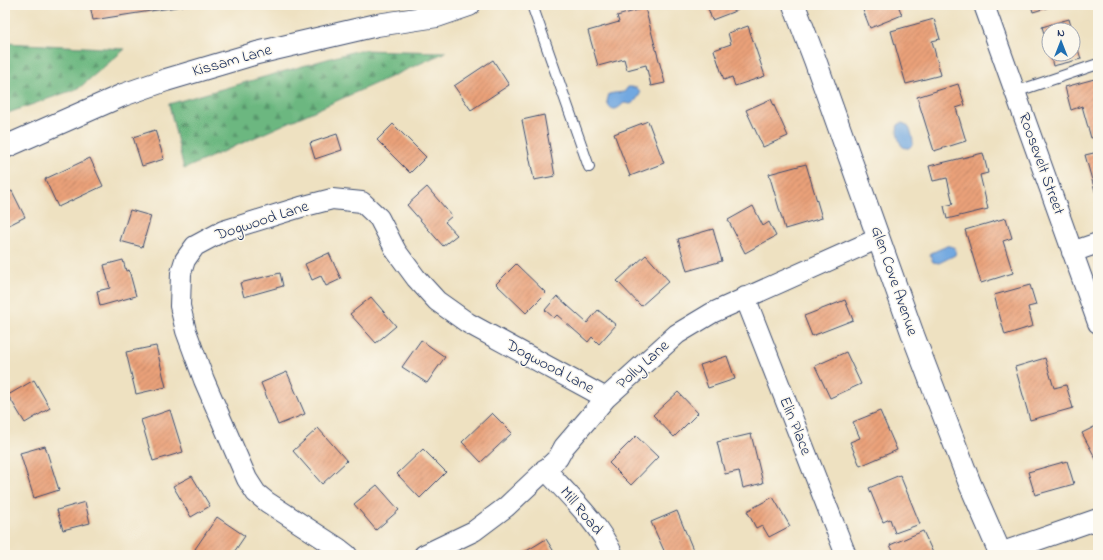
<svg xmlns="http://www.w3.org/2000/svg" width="1103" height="560" font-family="'Indie Flower',sans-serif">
  <defs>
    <pattern id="forest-firs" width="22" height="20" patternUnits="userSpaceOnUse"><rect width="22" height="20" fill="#6cb780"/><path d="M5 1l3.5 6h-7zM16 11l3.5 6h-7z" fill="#58956c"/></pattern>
    <pattern id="building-hatch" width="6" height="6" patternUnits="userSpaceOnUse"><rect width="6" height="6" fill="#eaa179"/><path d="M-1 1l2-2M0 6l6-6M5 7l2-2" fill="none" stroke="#bd8466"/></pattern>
  </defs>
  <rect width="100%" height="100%" fill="#fbf7ec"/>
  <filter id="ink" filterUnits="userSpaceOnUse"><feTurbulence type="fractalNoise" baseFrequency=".025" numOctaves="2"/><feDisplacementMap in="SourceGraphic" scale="8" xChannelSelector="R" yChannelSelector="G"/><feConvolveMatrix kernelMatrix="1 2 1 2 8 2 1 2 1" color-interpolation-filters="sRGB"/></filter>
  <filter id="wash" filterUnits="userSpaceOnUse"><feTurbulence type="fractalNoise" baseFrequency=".012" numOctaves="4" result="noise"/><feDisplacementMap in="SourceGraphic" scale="16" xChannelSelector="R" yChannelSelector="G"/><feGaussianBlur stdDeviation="0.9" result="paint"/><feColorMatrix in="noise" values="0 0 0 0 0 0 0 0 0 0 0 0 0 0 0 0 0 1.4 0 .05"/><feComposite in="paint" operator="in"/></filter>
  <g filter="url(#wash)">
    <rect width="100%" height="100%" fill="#eee1c1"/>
    <path fill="url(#forest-firs)" stroke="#44736f" d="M5,43L125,49L79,88L5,114Z
      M359,50L446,52L184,169L169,104Z"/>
    <path fill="#72a8e0" stroke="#466c9f" d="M628,87C634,87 640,87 640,94L636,100L631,104L624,103C619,107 616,112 609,107L607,101L609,94L614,93L624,92Z
      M901,123C910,123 913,136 913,144L909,148C906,148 904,148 902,146C898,141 896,130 898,125Z
      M947,246C953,245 957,249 955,255L939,263L933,262L930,256L931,253Z"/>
    <g id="blocks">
      <path fill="url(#building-hatch)" d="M90,5H183V6L93,20Z
        M707,5H737L738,10L712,20Z
        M861,5H898L902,15L870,28Z
        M1031,5H1056L1033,12Z
        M645,8L665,83L651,86L646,65L627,70L624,59L598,66L588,31L619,22L617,16Z
        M934,19L940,39L932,41L941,75L906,84L891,31Z
        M1069,19L1072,30H1049V49L1042,27Z
        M748,26L765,76L735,86L732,77L724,80L714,50L731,44L728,33Z
        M1073,33L1081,59L1053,66L1050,54H1073Z
        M493,60L509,85L471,110L454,86Z
        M1098,78V136L1091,138L1082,106L1071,110L1065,87Z
        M958,84L965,105L956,108L966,141L934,151L917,97Z
        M771,99L788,136L763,147L746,110Z
        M544,115L555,176L534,180L522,120Z
        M648,121L664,163L630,176L614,134Z
        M393,124L426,157L410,173L377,140Z
        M155,130L164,159L142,166L133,137Z
        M337,134L342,150L315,159L310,143Z
        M1098,152V198H1097L1085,155Z
        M983,153L988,173L980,175L988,209L947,219L944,206L953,204L947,178L933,181L929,166Z
        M90,158L103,186L58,207L45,179Z
        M806,164L822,218L785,229L769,174Z
        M427,187L452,216L445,222L457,235L443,246L407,205Z
        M12,191L25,217L5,227V194Z
        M753,206L763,226L769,222L776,236L745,253L728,220Z
        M130,210L151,216L142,247L120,241Z
        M1006,218L1012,238L1003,241L1013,273L981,283L965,230Z
        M713,229L722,261L687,271L678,239Z
        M329,253L341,279L326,286L321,276L312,280L305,264Z
        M646,255L669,281L641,306L617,281Z
        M123,260L126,271L129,270L136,296L100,306L97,291L110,288L104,265Z
        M516,264L546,293L526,313L496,284Z
        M280,273L283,286L244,297L240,283Z
        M1030,285L1036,305L1028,307L1033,326L1005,335L994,295Z
        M557,296L587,323L598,310L616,325L599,344L592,337L588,342L557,315L554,318L545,310Z
        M371,297L396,326L376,343L350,314Z
        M845,300L853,320L812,336L804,316Z
        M421,340L445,357L427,383L402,367Z
        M156,346L166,387L136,394L126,352Z
        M846,352L861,384L830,398L815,366Z
        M727,356L735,379L708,388L700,365Z
        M1045,358L1054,388L1066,385L1073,408L1030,420L1015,367Z
        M287,372L305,414L278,425L261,383Z
        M34,380L50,408L25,423L8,395Z
        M678,392L698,413L674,437L653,415Z
        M170,410L183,452L153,461L141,420Z
        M880,411L897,450L860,466L850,442L860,438L853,422Z
        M492,413L512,433L481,462L462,442Z
        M1098,425V463L1082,433Z
        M318,428L347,461L322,484L293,451Z
        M751,434L763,483L743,488L739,471L725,474L717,442Z
        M636,436L658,457L631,485L609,463Z
        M45,446L59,490L34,498L20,453Z
        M423,449L446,472L420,498L397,474Z
        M1067,461L1074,484L1035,495L1028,472Z
        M900,475L920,524L895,533L890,519L883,522L869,488Z
        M192,476L210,506L191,517L173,486Z
        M377,485L399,510L376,530L354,504Z
        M773,497L790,526L769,537L762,525L756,528L747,511Z
        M85,502L90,523L63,530L57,510Z
        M677,511L694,552L687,555H666L651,522Z
        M217,517L245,536L232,555H203L195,549Z
        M923,531L934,555H895L890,545Z
        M546,539L556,555H520Z
        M114,551L115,555H100Z"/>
    </g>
  </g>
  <g filter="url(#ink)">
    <use href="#blocks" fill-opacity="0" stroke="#3b4a6d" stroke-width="1"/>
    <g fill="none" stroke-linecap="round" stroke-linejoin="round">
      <defs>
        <path id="service" d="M532,5L589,167
          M1015,92L1098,64"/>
        <path id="minor" d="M984,5L1098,323
          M1072,252L1098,243
          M745,297L846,555
          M545,469C569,496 598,522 613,555
          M1000,553L1098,519
          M347,555L338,548L267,502L256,493L247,479L204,380L186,331L180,306L181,273L185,260L195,246L223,231L301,207L332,199L362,202L379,218L396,251L416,278L437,301L468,323L606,398
          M424,555L474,531L506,507L558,458L564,447L606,398L677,334L712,313L879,238"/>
        <path id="tertiary" d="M5,147L123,95L166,80L257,53L377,25L437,16L469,5"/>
        <path id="secondary" d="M794,5L815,60L913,335L970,484L1001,555"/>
      </defs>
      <use href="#service" stroke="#3b4a6d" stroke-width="12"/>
      <use href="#minor" stroke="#3b4a6d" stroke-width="22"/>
      <use href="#tertiary" stroke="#3b4a6d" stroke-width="24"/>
      <use href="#secondary" stroke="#3b4a6d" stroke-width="24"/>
      <use href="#service" stroke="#fff" stroke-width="10"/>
      <use href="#minor" stroke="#fff" stroke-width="20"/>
      <use href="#tertiary" stroke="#fff" stroke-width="22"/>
      <use href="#secondary" stroke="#fff" stroke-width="22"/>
    </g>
  </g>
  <g text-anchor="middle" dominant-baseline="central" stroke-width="3" stroke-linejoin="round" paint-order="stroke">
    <g font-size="16" fill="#1b2f5e" stroke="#fbf7ec">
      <text transform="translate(232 61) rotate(-16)">Kissam Lane</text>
      <text transform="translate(1041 164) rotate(70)">Roosevelt Street</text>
      <text transform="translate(262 221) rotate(-18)">Dogwood Lane</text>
      <text transform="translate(894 281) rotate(71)">Glen Cove Avenue</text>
      <text transform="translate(643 365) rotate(-42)">Polly Lane</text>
      <text transform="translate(550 367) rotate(28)">Dogwood Lane</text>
      <text transform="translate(795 426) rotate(68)">Elin Place</text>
      <text transform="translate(581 511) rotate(50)">Mill Road</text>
    </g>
  </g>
  <rect width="1103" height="560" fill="none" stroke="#fbf7ec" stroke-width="20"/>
  <g transform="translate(1061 42)"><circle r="19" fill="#fbf7ec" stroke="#a1a7b3"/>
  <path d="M0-3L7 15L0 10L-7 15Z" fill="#1f6fb2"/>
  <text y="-6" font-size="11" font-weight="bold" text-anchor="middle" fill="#1b2f5e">N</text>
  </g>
</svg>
